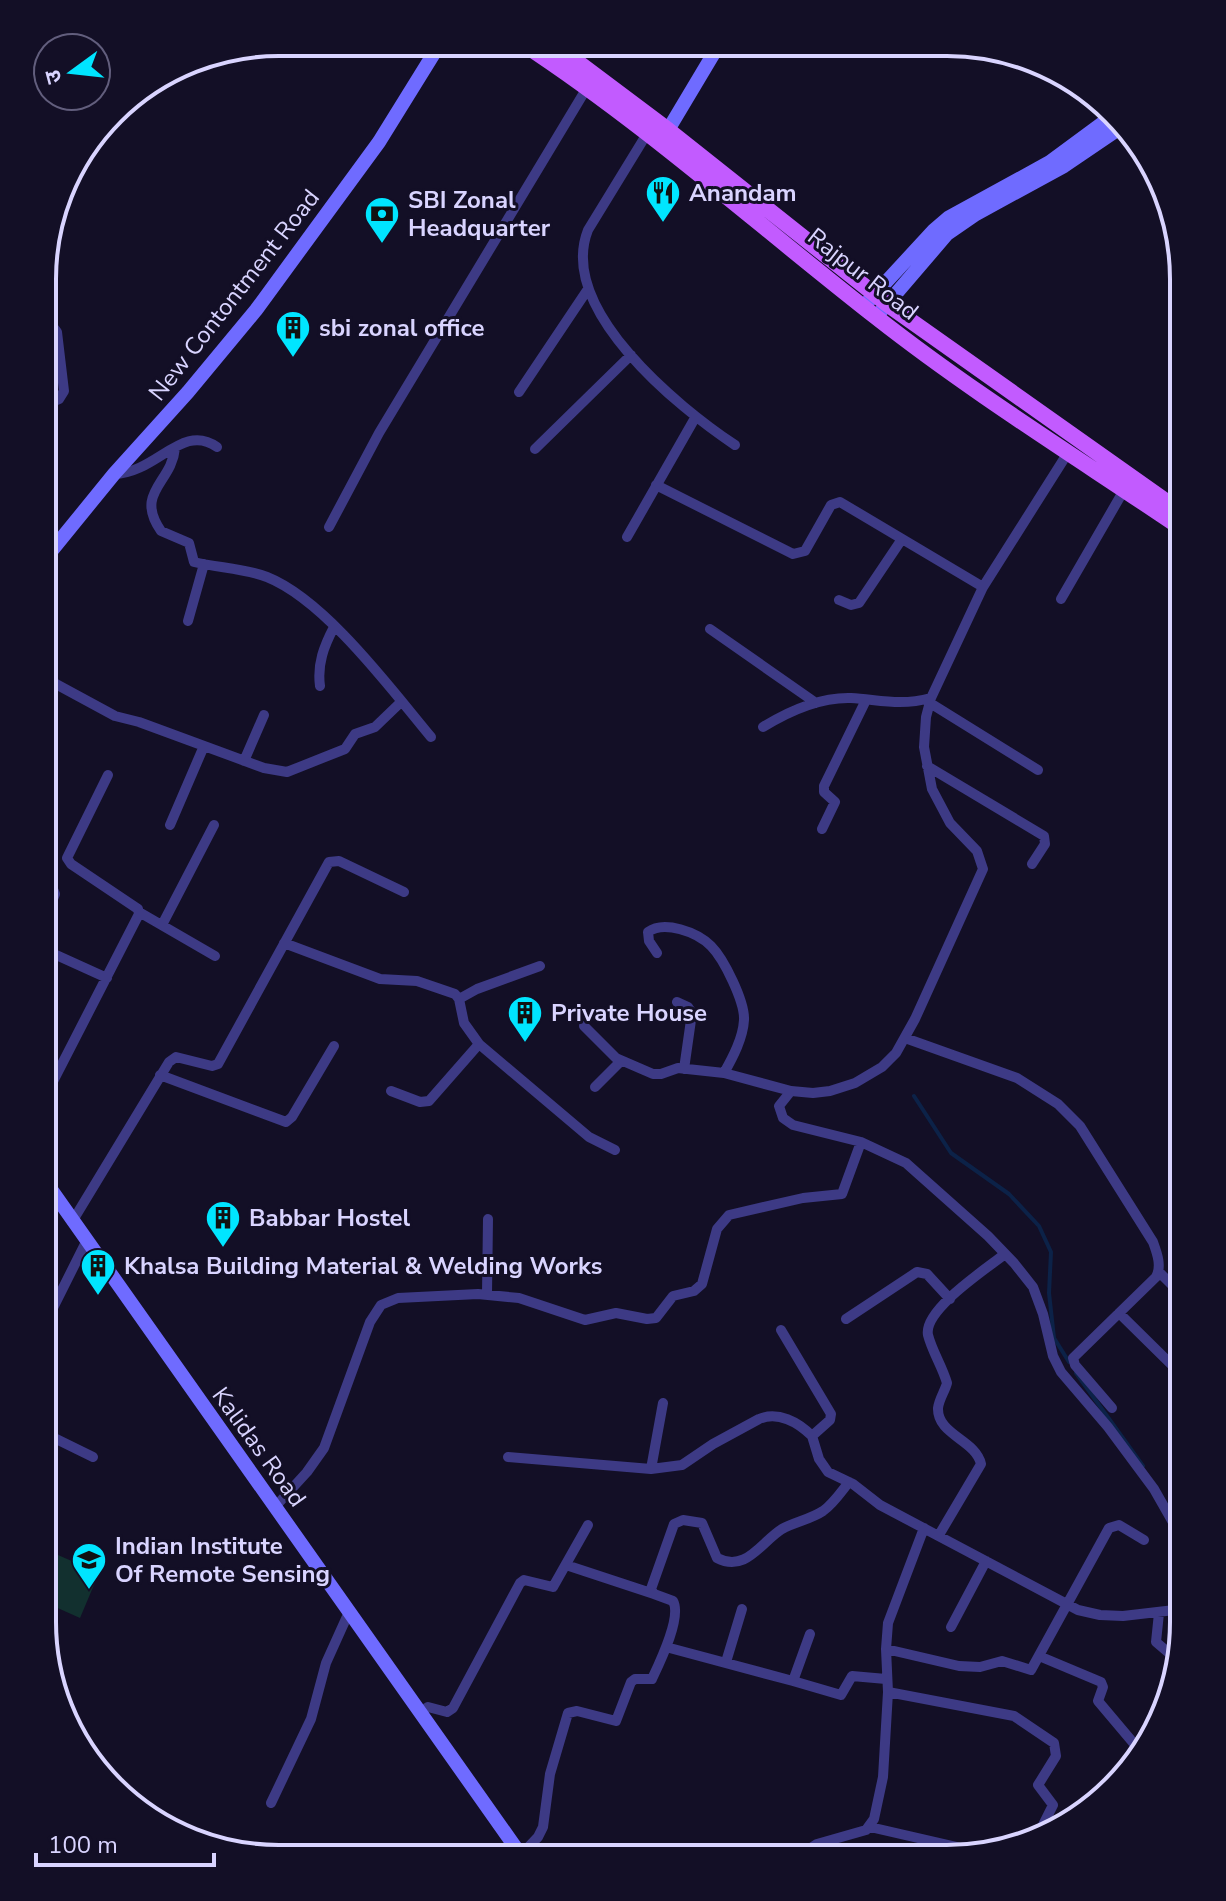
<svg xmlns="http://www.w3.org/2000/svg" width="1226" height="1901" font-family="'Nunito Sans','Noto Sans Devanagari',sans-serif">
  <rect width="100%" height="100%" fill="#130f26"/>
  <path fill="#12302f" d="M58,1555L99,1573L80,1618L42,1601V1592Z"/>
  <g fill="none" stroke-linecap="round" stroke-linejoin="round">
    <path stroke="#0c2248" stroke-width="4" d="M914,1096L951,1153L1009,1194L1039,1226L1051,1252L1049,1293L1054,1338L1069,1362
      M1076,1373L1143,1466"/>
    <path stroke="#3d3a85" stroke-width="10" d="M648,132L588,230C557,309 678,407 735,445
      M519,392L588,289
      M44,405L59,399L64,391L57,332L44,315
      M175,448C172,483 134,492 161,531L189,543L194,562C219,568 244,568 267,577C325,600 391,689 431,737
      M535,449L631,355
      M114,474C157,473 182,422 217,447
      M656,485L793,554L805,551L831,505L840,502L983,587
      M329,527L379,433L588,86
      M627,537L695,418
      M1061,599L1124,490
      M839,600L851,605L859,603L902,539
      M188,621L204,564
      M710,629L816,703
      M43,677L115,716L139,722L264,768L287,772L345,749L355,734L375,727L401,702
      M320,686C317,664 324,646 334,627
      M930,703L1038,770
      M763,727C789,711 819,697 851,698C881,700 900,706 931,698
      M244,761L264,715
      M927,766L1044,836L1045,844L1032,864
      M170,825L204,746
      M822,829L835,802L824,792V786L866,700
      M139,912L215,956
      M43,923L55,894L52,887L43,882
      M162,925L214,825
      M284,943L380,979L417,981L455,994L459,999L464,1023L479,1044L589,1137L615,1150
      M43,949L107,978
      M657,953L649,941L648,932C664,920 697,932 711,946C724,959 745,1002 744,1020C743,1038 733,1057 724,1073
      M459,999L477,989L540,966
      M677,1002L688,1007L692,1013L684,1069
      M584,1026L616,1058L653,1074H661L678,1068L724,1073L791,1091L813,1093L830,1091L855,1083L882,1067L896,1053L915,1019L983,869L977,851L950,823L932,789L924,747L926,717L931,698L983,587L1069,451
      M905,1038L1017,1078L1058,1104L1080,1126L1153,1242C1157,1253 1162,1266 1156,1277L1073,1358L1075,1365L1112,1408
      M160,1075L286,1122L292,1117L334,1046
      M595,1087L621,1061
      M391,1091L420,1102L429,1101L479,1044
      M791,1091L779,1106L783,1118L793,1125L861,1142L906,1163L988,1236L1014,1263L1033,1287L1043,1314L1053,1356L1061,1372L1108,1427L1154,1489L1183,1540
      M43,1101L139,914L138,909L71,864L67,858L108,775
      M72,1222L169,1062L176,1057L212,1066L218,1064L329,862L339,861L404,892
      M1159,1272L1184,1297
      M487,1294L488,1219
      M1119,1313L1184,1377
      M846,1319L917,1272L927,1274L950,1299
      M42,1330L86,1242
      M781,1330L831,1414L830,1420L812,1436
      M42,1432L93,1457
      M508,1457L651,1469L682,1465L713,1444L759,1419C778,1411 798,1422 812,1436L819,1459L828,1472L853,1484L880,1505L1078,1610L1100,1615L1123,1616L1183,1609
      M651,1469L663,1403
      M275,1507L307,1472L324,1448L370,1322L381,1305L398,1298L478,1294L519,1298L585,1320L616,1313L647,1319L656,1318L673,1296L694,1291L702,1284L717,1229L729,1215L803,1198L842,1194L861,1142
      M939,1535L981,1464C976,1440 937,1435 938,1408C939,1399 945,1391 947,1383C942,1366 932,1351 928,1335C923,1310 986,1269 1005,1254
      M566,1565L654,1594
      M1159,1613L1156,1642L1176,1659
      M951,1627L986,1561
      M666,1647L793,1681L810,1634
      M886,1649L959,1666L980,1667L1002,1661L1031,1670L1109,1528L1119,1525L1144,1540
      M1039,1656L1101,1682L1103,1687L1098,1701L1141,1752
      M726,1662L742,1609
      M793,1681L841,1695L852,1676L886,1679
      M888,1692L1014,1716L1054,1743L1056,1756L1038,1785L1053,1805L1035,1841
      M419,1713L428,1707L447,1712L453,1708L520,1583L524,1580L553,1587L588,1525
      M271,1803L311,1719L326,1663L349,1612
      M870,1827L957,1847L962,1850L963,1856
      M660,1851L678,1858
      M521,1855L538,1837L543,1827L550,1774L568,1713L577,1711L616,1721L631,1682L635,1679H652C660,1662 682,1617 673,1601L654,1594L651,1589L674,1524L683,1520L702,1523L717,1558C746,1573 761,1542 782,1529C795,1522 811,1519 823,1511C833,1504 841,1492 849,1482
      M804,1859L811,1848L817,1844L866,1830L874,1819L883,1777L888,1692L886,1649L888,1623L924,1528"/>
    <path stroke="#6f6bff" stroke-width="14" d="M668,130L720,43
      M863,307L934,230L948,218L1050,162L1111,117
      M876,317L947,234L976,214L1064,166L1120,128
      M44,560L114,474L188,392L256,310L379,142L441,42
      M43,1178L523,1858"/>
    <path stroke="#c25bff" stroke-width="16" d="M522,43C647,125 758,225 876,317C974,394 1081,460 1184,530
      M552,43L668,130L887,304L1184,514"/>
  </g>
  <defs>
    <symbol id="restaurant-pin" viewBox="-11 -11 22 30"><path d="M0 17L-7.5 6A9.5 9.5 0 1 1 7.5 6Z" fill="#00e5ff" stroke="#130f26"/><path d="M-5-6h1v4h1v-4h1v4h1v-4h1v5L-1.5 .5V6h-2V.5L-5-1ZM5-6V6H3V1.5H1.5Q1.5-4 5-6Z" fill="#111"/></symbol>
    <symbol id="bank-pin" viewBox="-11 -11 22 30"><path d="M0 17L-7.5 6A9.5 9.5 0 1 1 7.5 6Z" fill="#00e5ff" stroke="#130f26"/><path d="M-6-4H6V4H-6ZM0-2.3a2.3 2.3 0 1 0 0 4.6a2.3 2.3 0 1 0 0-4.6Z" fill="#111"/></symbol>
    <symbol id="building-pin" viewBox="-11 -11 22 30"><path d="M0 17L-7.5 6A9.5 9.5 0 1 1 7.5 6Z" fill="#00e5ff" stroke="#130f26"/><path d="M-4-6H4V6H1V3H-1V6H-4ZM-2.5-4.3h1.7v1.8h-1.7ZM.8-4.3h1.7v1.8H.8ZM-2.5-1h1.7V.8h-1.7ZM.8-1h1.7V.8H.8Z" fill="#111"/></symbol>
    <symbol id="university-pin" viewBox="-11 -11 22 30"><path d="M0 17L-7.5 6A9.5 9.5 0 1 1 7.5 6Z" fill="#00e5ff" stroke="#130f26"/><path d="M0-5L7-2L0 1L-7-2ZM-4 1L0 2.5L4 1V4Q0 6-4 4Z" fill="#111"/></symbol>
  </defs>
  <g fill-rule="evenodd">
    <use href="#restaurant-pin" x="643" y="173" width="40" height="54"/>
    <use href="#bank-pin" x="362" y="194" width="40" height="54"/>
    <use href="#building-pin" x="273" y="308" width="40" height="54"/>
    <use href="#building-pin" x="505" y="993" width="40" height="54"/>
    <use href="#building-pin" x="203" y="1198" width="40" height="54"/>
    <use href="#building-pin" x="78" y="1246" width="40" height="54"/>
    <use href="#university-pin" x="69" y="1540" width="40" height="54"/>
  </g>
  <g text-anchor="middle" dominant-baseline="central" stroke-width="6" stroke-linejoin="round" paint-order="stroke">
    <g font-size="24" font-weight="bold" fill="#d9d4ff" stroke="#130f26" text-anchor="start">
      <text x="689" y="193">Anandam</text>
      <text x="408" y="200">SBI Zonal<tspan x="408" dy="28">Headquarter</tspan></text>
      <text x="319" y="328">sbi zonal office</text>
      <text x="551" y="1013">Private House</text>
      <text x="249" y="1218">Babbar Hostel</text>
      <text x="124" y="1266">Khalsa Building Material &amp; Welding Works</text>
      <text x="115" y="1546">Indian Institute<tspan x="115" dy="28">Of Remote Sensing</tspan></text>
    </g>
    <g font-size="24" fill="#d9d4ff" stroke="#130f26">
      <text transform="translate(863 274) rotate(38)">Rajpur Road</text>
      <text transform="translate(234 295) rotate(-52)">New Contontment Road</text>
      <text transform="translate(259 1447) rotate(54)">Kalidas Road</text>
    </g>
  </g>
  <path d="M0 0H1226V1901H0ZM279 56H947A223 223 0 0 1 1170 279V1622A223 223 0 0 1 947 1845H279A223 223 0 0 1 56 1622V279A223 223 0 0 1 279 56Z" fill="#130f26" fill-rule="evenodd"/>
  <path fill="none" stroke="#d9d4ff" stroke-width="4" d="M279 56H947A223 223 0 0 1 1170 279V1622A223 223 0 0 1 947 1845H279A223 223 0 0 1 56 1622V279A223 223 0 0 1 279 56Z"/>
  <g transform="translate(72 72) rotate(255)"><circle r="38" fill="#130f26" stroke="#625e7d" stroke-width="2"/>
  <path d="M0-6L14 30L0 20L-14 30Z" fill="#00e5ff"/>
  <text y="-12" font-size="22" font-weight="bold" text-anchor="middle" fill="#d9d4ff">उ</text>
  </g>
  <path d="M36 1853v12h178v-12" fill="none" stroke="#d9d4ff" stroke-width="4"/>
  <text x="48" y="1853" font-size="24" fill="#d9d4ff" stroke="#130f26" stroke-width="6" paint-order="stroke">100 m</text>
</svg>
